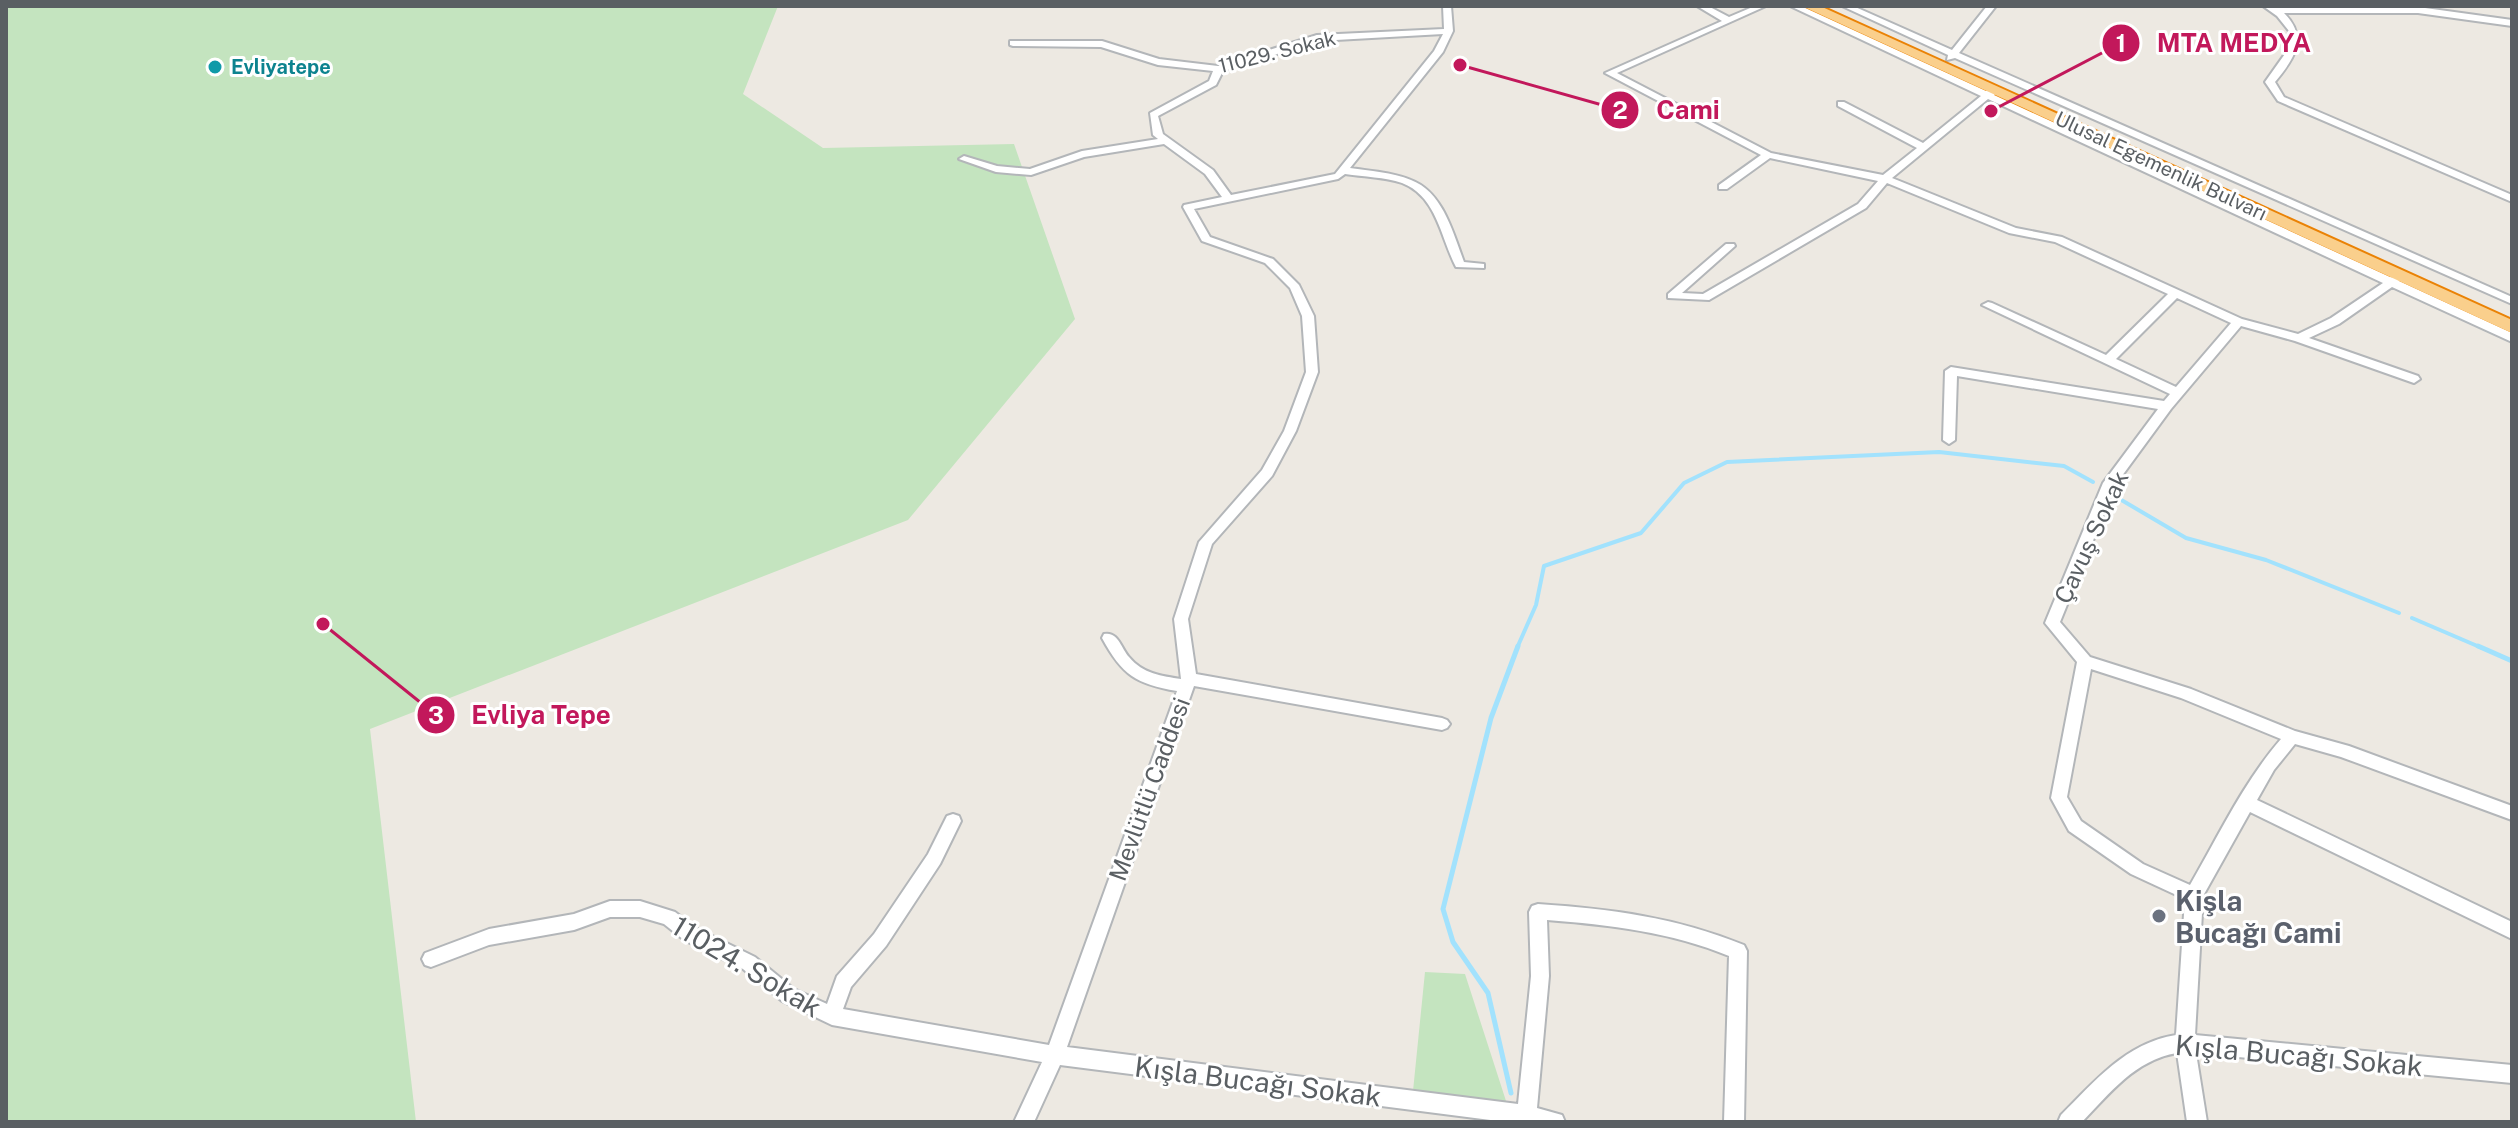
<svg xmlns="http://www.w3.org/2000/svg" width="2518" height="1128" font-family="'Public Sans',sans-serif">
  <rect width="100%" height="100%" fill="#ede9e2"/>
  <path fill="#c4e4bf" d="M6,6H778L743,94L823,148L1014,144L1075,319L908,520L370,729L416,1122H6Z
    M1425,972L1465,974L1507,1104L1413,1091Z"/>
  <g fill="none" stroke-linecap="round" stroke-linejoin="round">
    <path stroke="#a2e2fd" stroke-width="4" d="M2118,498L2186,538L2266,560L2399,613
      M2412,618L2482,648
      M1517,648L1536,605L1544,566L1641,533L1684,483L1727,462L1939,452L2064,466L2093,482"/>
    <path stroke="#a2e2fd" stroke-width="5" d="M2478,646L2512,661
      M1511,1093L1488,993L1453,942L1443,909L1491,718L1518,646"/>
    <defs>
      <path id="minor" d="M1443,6H1451L1453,31L1443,52L1350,168C1370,171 1392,172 1411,180C1443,192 1453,233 1464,262L1484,264V268L1456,267C1441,239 1437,196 1402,183C1385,177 1364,177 1345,174L1338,179L1194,209L1210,237L1273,259L1299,285L1314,316L1318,372L1296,431L1272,476L1212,544L1188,619L1196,674L1442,718L1447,720L1450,724L1447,728L1442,730L1194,686L1067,1047L1518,1104L1531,976L1529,912L1532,906L1538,904C1611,909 1675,917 1744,945L1747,951L1744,1122H1724L1729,956C1671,932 1610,925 1547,920L1549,976L1537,1108L1562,1115L1565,1122H1506L1060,1065L1034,1122H1014L1042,1062L832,1025L782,1001L743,969L684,940L664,924L640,917H610L574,930L489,945L431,967L425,965L422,959L425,953L489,929L574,914L610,901H640L675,912L696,928L755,957L794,989L827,1004L837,976L874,934L928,854L947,816L953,814L959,816L961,821L940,864L886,946L851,987L843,1009L1049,1045L1177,691C1136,684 1122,675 1102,638L1104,634C1118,631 1121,648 1129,657C1143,674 1162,676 1181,679L1174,619L1199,542L1262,470L1284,431L1306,372L1302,316L1290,288L1265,263L1202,241L1183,207L1184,205L1222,197L1205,174L1164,144L1084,157L1031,175L996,172L959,159L964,156L997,166L1030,169L1082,151L1158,139L1153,135L1150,113L1209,81L1213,71L1158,65L1101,47L1013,46L1010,45V41H1102L1159,59L1218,66L1317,35L1444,29ZM1443,34L1434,51L1335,174L1231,195L1213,170L1163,134L1158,116L1216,85L1223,71L1318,41Z
        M1697,6H1708L1729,17L1755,6H1766L1617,73L1771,153L1883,175L1917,148L1838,106V102H1844L1923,143L1981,96L1790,6H1801L1986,91L1991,88H1997L1999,90L1994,95L2390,277L2398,278L2399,281L2512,333V342L2392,287L2339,324L2309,338L2418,376L2420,379L2414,383L2295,341L2241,326L2171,409L2116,484L2060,622L2090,657L2191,689L2295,731L2349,746L2512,806V820L2341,757L2295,744L2274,770L2257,800L2512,922V939L2250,812L2203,896L2195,1035L2512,1065V1083L2196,1053L2207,1122H2187L2177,1053C2135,1060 2110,1093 2082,1122H2058L2061,1115C2095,1081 2126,1043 2176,1035L2185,899L2131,874L2069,831L2051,798L2077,662L2045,623L2103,483L2158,409L1957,376L1955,440L1949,444L1943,440L1945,371L1951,367L2164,401L2170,394L1982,305L1988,302L1992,303L2106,355L2168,294L2055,242L2009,233L1887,183L1866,208L1709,300L1668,298V294L1726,244H1734L1735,246L1682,293L1703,294L1858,204L1878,181L1770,158L1727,189H1719V185L1761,155L1605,73L1722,21ZM1988,99L2383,283L2331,318L2298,334L2242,319L2062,237L2016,228L1892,178ZM2177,298L2231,323L2176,387L2116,359ZM2091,669L2181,698L2281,739C2243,783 2219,835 2190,885L2143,864L2081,821L2067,797Z
        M1842,6H1853L1952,50L1987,6H1996L1959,53L2512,297V304L1955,58L1947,60L1948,55Z
        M2263,6L2418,7L2512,20V26L2418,13H2284C2309,38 2294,59 2275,82L2284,97L2512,195V202L2278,101L2265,82L2287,51L2289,31L2277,16Z"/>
      <path id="highway" d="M1802,6H1820L2512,320V333Z"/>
    </defs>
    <use href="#minor" stroke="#b3b6b9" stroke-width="4"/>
    <use href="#highway" stroke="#ea8205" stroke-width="4"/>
    <use href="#minor" fill="#fff" fill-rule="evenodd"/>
    <use href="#highway" fill="#facf8c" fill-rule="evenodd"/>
  </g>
  <circle fill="#0f9aa8" stroke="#fff" stroke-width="3" cx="215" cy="67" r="8"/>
  <circle fill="#6b7280" stroke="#fff" stroke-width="3" cx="2159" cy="916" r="8"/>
  <g text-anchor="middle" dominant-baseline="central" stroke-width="6" stroke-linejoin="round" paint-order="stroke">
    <g font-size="20" fill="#5a5f63" stroke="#fff">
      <text transform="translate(1277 52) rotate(-14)">11029. Sokak</text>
      <text transform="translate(2161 166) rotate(25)">Ulusal Egemenlik Bulvarı</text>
    </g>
    <g font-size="20" font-weight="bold" fill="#0d838f" stroke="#fff" text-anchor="start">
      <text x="231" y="67">Evliyatepe</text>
    </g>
    <g font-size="24" fill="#5a5f63" stroke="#fff">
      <text transform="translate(2091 537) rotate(-65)">Çavuş Sokak</text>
      <text transform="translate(1149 789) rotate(-70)">Mevlütlü Caddesi</text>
    </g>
    <g font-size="28" font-weight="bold" fill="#5b616d" stroke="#fff" text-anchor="start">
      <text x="2175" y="900">Kişla<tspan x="2175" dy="32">Bucağı Cami</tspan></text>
    </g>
    <g font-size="28" fill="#5a5f63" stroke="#fff">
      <text transform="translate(747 966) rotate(31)">11024. Sokak</text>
      <text transform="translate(2299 1055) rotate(5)">Kışla Bucağı Sokak</text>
      <text transform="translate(1258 1081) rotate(7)">Kışla Bucağı Sokak</text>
    </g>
  </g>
  <path fill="none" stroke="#c2185b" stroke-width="3" d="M1991 111L2121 43M1460 65L1620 110M323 624L436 715"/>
  <g fill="#c2185b" stroke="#fff" stroke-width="3">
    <circle cx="1991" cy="111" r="8"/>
    <circle cx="1460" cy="65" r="8"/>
    <circle cx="323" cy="624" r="8"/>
    <circle cx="2121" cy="43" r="20"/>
    <circle cx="1620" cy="110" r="20"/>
    <circle cx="436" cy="715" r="20"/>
  </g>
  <g font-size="24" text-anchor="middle" font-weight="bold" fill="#fff">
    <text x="2121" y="52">1</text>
    <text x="1620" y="119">2</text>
    <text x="436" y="724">3</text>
  </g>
  <g font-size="26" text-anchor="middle" font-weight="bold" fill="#c2185b" stroke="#fff" stroke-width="6" stroke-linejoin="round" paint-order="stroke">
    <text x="2234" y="52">MTA MEDYA</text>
    <text x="1688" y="119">Cami</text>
    <text x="541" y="724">Evliya Tepe</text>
  </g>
  <rect width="2518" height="1128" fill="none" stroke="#5a5f63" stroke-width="16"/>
</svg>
